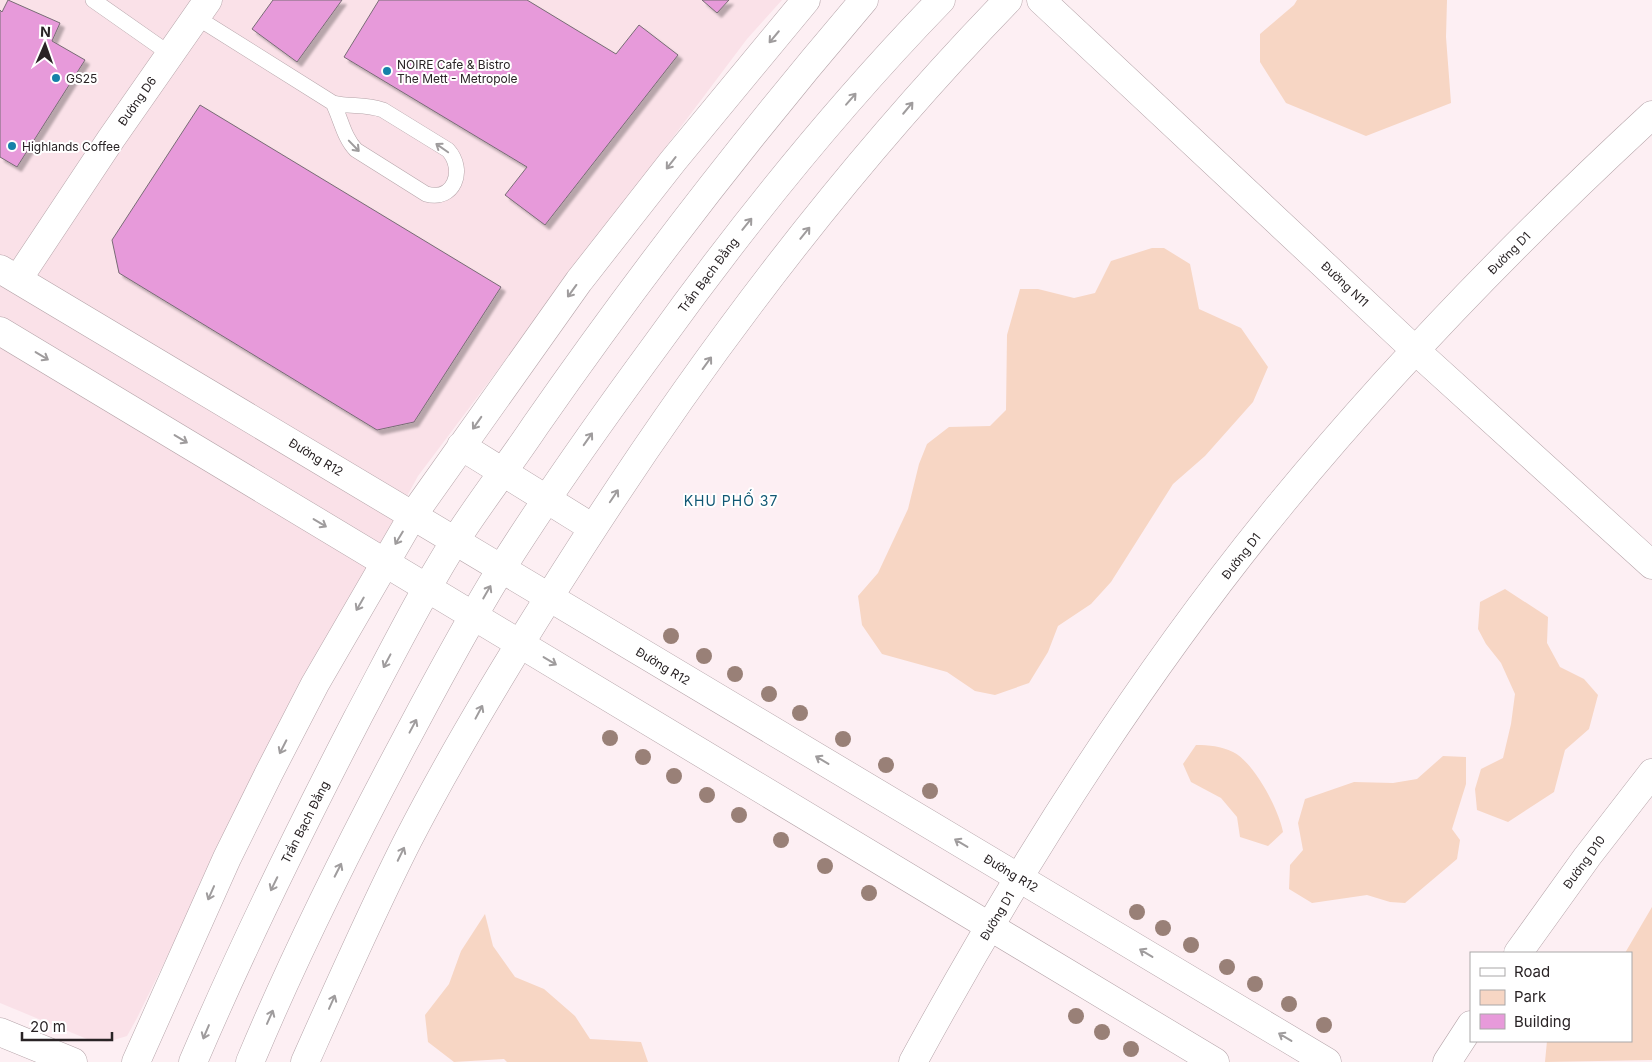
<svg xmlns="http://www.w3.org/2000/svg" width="1652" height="1062" font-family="Inter,sans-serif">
  <defs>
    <filter id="shadow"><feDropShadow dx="4.5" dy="4.5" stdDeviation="1" flood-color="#0004"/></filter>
  </defs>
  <rect width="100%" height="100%" fill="#fdeff3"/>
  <path fill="#fae1e8" d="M0,0H782L747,39L418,476L264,759L137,1018L127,1036L107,1042L87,1039L0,1003Z"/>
  <path fill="#f7d6c4" d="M1297,0H1447L1446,37L1451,103L1366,136L1286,103L1260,62V34L1294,5Z
    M1152,248H1164L1190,264L1199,309L1241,328L1268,367L1253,402L1205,456L1173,484L1111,582L1091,604L1058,626L1048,652L1029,683L995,695L975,691L947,672L882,654L862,625L858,596L878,573L908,509L919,464L927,444L949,427L990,426L1006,410L1007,335L1020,289H1038L1074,298L1095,293L1111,261Z
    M1505,589L1548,617L1547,643L1560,667L1584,679L1598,695L1589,729L1565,750L1554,792L1508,822L1477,810L1475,789L1481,769L1503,758L1511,724L1515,694L1501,663L1486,644L1478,629L1480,602Z
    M1196,745C1209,745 1221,746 1233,752C1254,762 1279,810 1283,832L1268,846L1240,837L1237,817L1221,798L1191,782L1183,764Z
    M1443,756L1466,757V784L1452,829L1460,840L1457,859L1405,903L1390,902L1367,895L1312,903L1289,889L1290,865L1303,850L1298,823L1305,799L1354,782L1393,783L1417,779Z
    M1652,907V1060L1545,1062L1547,1041H1631V953H1625Z
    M485,914L493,946L515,977L544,989L575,1016L590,1039L641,1042L648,1062H507L504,1059L454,1062L428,1042L425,1015L449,984L461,951Z"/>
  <path fill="#e79ada" stroke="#786c75" filter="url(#shadow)" d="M8,0L60,23L52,41L85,60L17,167L0,157V10L2,12Z
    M273,0H342L297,62L252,29Z
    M379,0H527L616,54L639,25L678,55L545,225L505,195L527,167L344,57Z
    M702,0H729L717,13Z
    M200,105L501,287L414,422L377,430L119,273L112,240Z"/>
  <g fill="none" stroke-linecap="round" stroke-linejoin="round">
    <defs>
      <path id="lane" d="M93,0L170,54
        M196,17L333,103C350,107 366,104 383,110L448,150C466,170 454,202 426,194L356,150C344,138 341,119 333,103"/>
      <path id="street" d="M1041,0L1415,350L1652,565
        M18,279L111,139L208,0
        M461,446L593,528
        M1518,953L1587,857L1652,773
        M0,1032L73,1062
        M136,1062L227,858L269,773L315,684L413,515L579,281L673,161L806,0
        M305,1062C338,988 371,913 408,840C460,739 520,642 581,547C706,352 847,166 1008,0
        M913,1062C1019,867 1139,677 1280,505C1394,366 1520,237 1652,115
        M1447,1062L1471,1025"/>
      <path id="secondary" d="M0,269L1327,1062
        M0,331L1215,1062
        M193,1062C243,945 299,831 357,719C389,659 419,598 455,541C480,502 509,465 535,426C638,278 747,137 864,0
        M250,1062C296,952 350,844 406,739C437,681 468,622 503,566C551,490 603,417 656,345C743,224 837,107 941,0"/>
    </defs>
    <use href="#lane" stroke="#b5a4a9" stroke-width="16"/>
    <use href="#street" stroke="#b5a4a9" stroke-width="29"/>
    <use href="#secondary" stroke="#b5a4a9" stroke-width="29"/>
    <use href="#lane" stroke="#fff" stroke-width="15"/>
    <use href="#street" stroke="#fff" stroke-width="28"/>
    <use href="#secondary" stroke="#fff" stroke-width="28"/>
  </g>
  <g fill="#998077">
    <circle cx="671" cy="636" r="8"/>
    <circle cx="704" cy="656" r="8"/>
    <circle cx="735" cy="674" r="8"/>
    <circle cx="769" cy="694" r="8"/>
    <circle cx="800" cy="713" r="8"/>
    <circle cx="610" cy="738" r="8"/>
    <circle cx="843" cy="739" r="8"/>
    <circle cx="643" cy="757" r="8"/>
    <circle cx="886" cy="765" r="8"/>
    <circle cx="674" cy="776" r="8"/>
    <circle cx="930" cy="791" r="8"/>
    <circle cx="707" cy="795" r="8"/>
    <circle cx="739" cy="815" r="8"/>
    <circle cx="781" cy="840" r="8"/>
    <circle cx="825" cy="866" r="8"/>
    <circle cx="869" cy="893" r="8"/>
    <circle cx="1137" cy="912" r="8"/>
    <circle cx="1163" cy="928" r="8"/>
    <circle cx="1191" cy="945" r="8"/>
    <circle cx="1227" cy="967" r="8"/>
    <circle cx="1255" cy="984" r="8"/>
    <circle cx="1289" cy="1004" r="8"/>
    <circle cx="1076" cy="1016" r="8"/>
    <circle cx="1324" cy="1025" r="8"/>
    <circle cx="1102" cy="1032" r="8"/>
    <circle cx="1131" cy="1049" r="8"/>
  </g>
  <defs><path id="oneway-shaft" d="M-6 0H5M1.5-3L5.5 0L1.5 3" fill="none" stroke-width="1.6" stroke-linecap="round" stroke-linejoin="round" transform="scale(1.25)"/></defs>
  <g stroke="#9f9c9d">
    <use href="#oneway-shaft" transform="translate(774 37) rotate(130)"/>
    <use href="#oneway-shaft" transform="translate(851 99) rotate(-49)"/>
    <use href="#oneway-shaft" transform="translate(908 108) rotate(-50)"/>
    <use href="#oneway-shaft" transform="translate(354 146) rotate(46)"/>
    <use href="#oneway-shaft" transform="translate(442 148) rotate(-145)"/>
    <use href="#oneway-shaft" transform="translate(671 163) rotate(128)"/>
    <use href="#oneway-shaft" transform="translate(747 224) rotate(-51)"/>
    <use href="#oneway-shaft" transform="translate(805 233) rotate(-51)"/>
    <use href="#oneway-shaft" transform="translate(572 291) rotate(126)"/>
    <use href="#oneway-shaft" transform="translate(42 356) rotate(31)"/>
    <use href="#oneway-shaft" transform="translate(707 363) rotate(-54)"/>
    <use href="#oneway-shaft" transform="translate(477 423) rotate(125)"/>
    <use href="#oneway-shaft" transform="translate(181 439) rotate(31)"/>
    <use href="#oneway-shaft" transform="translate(588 439) rotate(-55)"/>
    <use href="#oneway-shaft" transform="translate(614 496) rotate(-56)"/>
    <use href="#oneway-shaft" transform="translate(320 523) rotate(31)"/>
    <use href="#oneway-shaft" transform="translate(399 538) rotate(121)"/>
    <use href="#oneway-shaft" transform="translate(487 592) rotate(-60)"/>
    <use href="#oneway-shaft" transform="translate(360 604) rotate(120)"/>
    <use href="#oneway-shaft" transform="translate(387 661) rotate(118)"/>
    <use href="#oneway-shaft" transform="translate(550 661) rotate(31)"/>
    <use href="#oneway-shaft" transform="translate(479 712) rotate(-62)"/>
    <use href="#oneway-shaft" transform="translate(413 726) rotate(-62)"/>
    <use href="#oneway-shaft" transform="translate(283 747) rotate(117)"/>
    <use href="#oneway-shaft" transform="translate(822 760) rotate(-149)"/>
    <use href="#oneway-shaft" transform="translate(961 843) rotate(-149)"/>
    <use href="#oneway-shaft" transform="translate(401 854) rotate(-64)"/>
    <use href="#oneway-shaft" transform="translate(338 870) rotate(-63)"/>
    <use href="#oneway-shaft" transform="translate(274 884) rotate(116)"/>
    <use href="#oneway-shaft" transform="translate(211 893) rotate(114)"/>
    <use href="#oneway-shaft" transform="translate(1146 953) rotate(-149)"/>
    <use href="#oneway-shaft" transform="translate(332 1002) rotate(-66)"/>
    <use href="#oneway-shaft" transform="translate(270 1017) rotate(-66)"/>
    <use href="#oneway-shaft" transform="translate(206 1032) rotate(113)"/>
    <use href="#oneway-shaft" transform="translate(1285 1037) rotate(-149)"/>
  </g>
  <g fill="#1581a9" stroke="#fff" stroke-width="2">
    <circle cx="387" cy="71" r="5"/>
    <circle cx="56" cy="78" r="5"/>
    <circle cx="12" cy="146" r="5"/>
  </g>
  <g text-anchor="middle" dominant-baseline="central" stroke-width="4" stroke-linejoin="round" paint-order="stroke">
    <g font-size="12" fill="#292325" stroke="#fff" text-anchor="start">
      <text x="397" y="64">NOIRE Cafe &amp; Bistro<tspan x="397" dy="14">The Mett - Metropole</tspan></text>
      <text x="66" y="78">GS25</text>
      <text x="22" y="146">Highlands Coffee</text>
    </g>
    <g font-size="12" fill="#292325" stroke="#fff">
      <text transform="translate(137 101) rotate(-55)">Đường D6</text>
      <text transform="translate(1509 253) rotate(-45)">Đường D1</text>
      <text transform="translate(708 275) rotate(-53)">Trần Bạch Đằng</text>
      <text transform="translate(1345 284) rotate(43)">Đường N11</text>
      <text transform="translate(316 457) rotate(31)">Đường R12</text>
      <text transform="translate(1241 556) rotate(-52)">Đường D1</text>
      <text transform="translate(663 666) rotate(31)">Đường R12</text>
      <text transform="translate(305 822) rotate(-63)">Trần Bạch Đằng</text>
      <text transform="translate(1584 862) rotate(-54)">Đường D10</text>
      <text transform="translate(1011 873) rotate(31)">Đường R12</text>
      <text transform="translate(997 916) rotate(-59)">Đường D1</text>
    </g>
    <g font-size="14" letter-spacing="1" fill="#115874" stroke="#fff">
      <text x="731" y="500">KHU PHỐ 37</text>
    </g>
  </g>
  <rect x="1470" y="952" width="162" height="90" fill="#ffffff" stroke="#a9a7a8"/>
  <rect x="1480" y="968" width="25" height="8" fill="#ffffff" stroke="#a9a7a8"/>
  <text x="1514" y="977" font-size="15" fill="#292325">Road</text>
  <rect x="1480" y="990" width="25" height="15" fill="#f7d6c4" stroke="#a9a7a8"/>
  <text x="1514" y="1002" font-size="15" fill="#292325">Park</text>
  <rect x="1480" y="1014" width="25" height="15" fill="#e79ada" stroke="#a9a7a8"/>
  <text x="1514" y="1027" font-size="15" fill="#292325">Building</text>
  <g transform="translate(45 45) rotate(2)" stroke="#ffffff" stroke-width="4" paint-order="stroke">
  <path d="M0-4L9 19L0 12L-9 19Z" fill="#292325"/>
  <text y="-8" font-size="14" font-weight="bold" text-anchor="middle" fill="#292325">N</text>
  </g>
  <path d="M22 1032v8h90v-8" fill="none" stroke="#292325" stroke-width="2.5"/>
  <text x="30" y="1032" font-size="15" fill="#292325" stroke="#ffffff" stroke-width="4" paint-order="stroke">20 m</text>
</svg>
